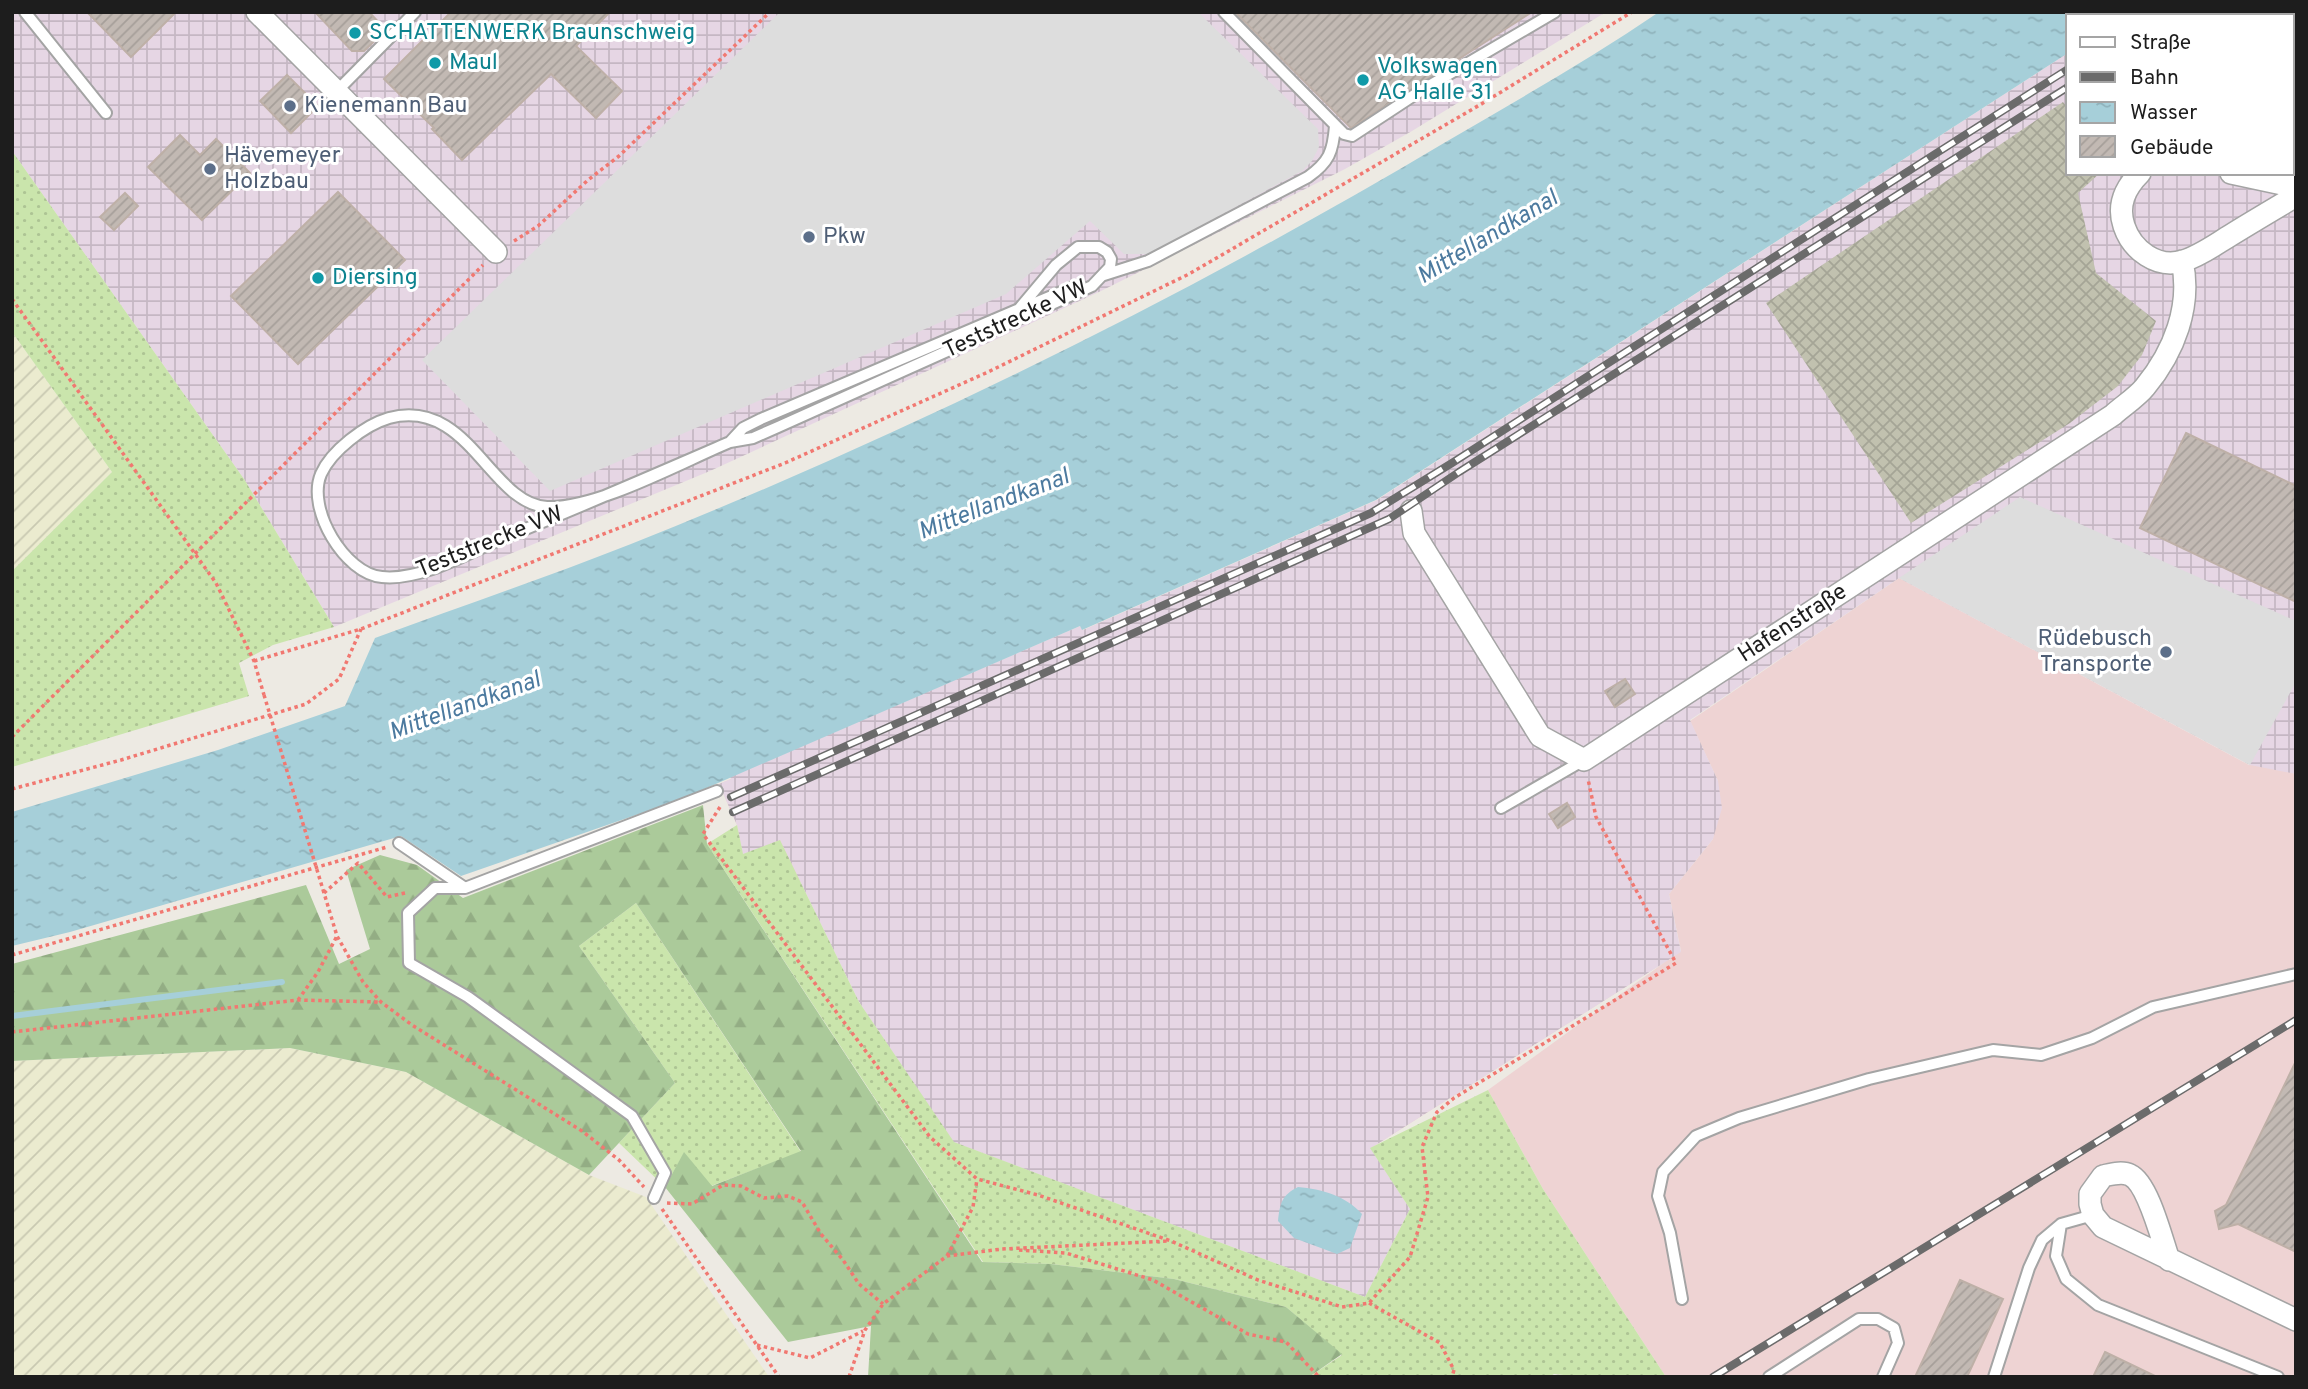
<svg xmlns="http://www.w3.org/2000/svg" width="2308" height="1389" font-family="Overpass,sans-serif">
  <defs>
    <pattern id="industrial-grid" width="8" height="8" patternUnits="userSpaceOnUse" patternTransform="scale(1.75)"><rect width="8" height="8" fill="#e6d6e4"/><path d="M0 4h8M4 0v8" fill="none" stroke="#c5b7c3"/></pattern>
    <pattern id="construction-cross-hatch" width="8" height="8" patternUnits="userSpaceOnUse" patternTransform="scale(1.75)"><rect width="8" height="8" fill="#c1c1af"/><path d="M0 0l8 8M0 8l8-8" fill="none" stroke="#a5a596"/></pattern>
    <pattern id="farmland-furrows" width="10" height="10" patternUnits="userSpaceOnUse" patternTransform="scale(1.75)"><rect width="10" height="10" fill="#ebebcf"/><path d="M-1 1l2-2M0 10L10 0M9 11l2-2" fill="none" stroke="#c9c9b1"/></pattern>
    <pattern id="grass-dots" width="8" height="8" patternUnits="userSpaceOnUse" patternTransform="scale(1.75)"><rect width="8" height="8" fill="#cae5ac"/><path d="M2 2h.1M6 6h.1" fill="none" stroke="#adc494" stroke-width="1.8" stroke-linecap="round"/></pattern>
    <pattern id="forest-firs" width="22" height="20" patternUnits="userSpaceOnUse" patternTransform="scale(1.75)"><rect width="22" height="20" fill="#abca9a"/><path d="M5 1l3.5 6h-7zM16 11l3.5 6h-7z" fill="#93ad84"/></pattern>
    <pattern id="water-ripples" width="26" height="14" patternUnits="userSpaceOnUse" patternTransform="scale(1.75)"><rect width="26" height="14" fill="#a6cfd9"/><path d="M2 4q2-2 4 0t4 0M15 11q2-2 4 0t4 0" fill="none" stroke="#8eb1ba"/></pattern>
    <pattern id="building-hatch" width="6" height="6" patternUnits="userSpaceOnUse" patternTransform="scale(1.75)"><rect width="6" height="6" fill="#c2b9b3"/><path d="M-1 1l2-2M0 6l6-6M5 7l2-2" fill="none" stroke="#a69f9a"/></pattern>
  </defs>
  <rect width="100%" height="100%" fill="#edeae3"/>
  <path fill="#eed3d3" d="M1899,578L2249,765L2296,682V1377H1666L1543,1189L1488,1090L1665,962L1371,1148L743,855L737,825L719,784L731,779L1554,777L1669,960L1681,951L1669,894L1713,839L1718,781L1690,721Z"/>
  <path fill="url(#industrial-grid)" d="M12,12H1606L1412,131L1345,169L1101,291L710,471L334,627L244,479L12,151Z
    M2132,12H2296V774L2250,765L1899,578L1690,720L1718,781L1722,808L1713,839L1669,894L1681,952L1371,1148L1410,1209L1365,1297L953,1142L859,1002L780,840L743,855L737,825L719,784L731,779L730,777L1080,626L1083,630L1377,500L2068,53V173H2292V16H2126Z"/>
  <path fill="url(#construction-cross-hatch)" d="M2063,102L2068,108V173H2100L2078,193L2096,273L2156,321L2142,355L2118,386L2070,423L1911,523L1766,303Z"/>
  <path fill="url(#farmland-furrows)" d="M12,332L112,472L12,571Z
    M290,1048L406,1072L589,1175L646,1197L769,1377H12V1061Z"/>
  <path fill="url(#grass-dots)" d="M12,151L244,479L334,627L273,645L239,663L249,696L12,767V571L112,472L12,332Z
    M737,825L743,854L780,840L859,1002L954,1142L1365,1297L1410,1209L1370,1148L1488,1090L1543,1189L1666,1377H1583L1554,1374L1549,1377H1309L1342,1355L1286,1307L1174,1279L1051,1264L983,1262L707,844Z
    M636,903L801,1152L711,1186L684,1153L665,1187L619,1143L675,1083L579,946Z"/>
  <path fill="url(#forest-firs)" d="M703,805L707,844L982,1262L1051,1264L1174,1279L1286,1307L1342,1354L1309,1377H868L871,1326L788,1342L665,1187L684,1152L712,1186L801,1151L636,903L579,946L675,1083L589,1175L406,1072L290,1048L12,1061V964L306,885L339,964L370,949L346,870L380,855L417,865L463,898Z"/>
  <path fill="#ddd" d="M780,12H1198L1318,129L1319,147L1312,161L1302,171L1149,254H1124L1090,221L1006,294L550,491L422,360Z
    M2020,497L2296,621V682L2250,765L1899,578Z"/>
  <path fill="url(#water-ripples)" d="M1659,12H2132L2126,16H2068V53L1376,500L1082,630L1080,626L679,800L461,876L401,836L70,932L12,946V812L218,750L345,706L375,638C460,607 547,577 631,544C912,432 1185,297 1444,143C1516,101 1590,59 1659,12Z
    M1298,1187C1322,1189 1346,1196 1362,1214L1350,1248L1337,1254L1294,1238L1278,1221C1280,1203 1282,1195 1298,1187Z"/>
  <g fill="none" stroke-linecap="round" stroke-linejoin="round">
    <path stroke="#a6cfd9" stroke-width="6" d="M12,1016L282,982"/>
  </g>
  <path fill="url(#building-hatch)" stroke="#beb0a7" stroke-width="2" d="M87,12H176L131,57Z
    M315,12H369L386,30L364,51H352Z
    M451,12H610L576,46L622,91L596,118L551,74L462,160L432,129L434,128L384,79Z
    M1235,12H1532L1351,128Z
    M287,75L318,106L291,133L260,101Z
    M180,135L200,155L216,139L250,173L202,220L148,167Z
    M338,192L405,260L298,364L231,296Z
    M125,193L138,206L114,230L100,217Z
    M2186,433L2296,486V602L2140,528Z
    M1625,679L1635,694L1615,707L1605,691Z
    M1567,803L1575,817L1558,828L1549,814Z
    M2296,1061V1252L2238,1224L2219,1229L2215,1211L2226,1205Z
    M1960,1280L2003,1299L1967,1377H1915Z
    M2105,1352L2157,1377H2093Z"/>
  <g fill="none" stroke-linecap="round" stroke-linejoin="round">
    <defs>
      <path id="lane" d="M25,12L106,113
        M1224,12L1344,134L1352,136L1422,90L1555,12
        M336,92L415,12
        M1104,275L1148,261L1308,177C1329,162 1333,152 1335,126
        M1023,308L1073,287
        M730,442C654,475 578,508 501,539C467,554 420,581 382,577C345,574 306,509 321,474C331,451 365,425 389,418C469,397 490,504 547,507C597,509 682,462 730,442L753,438L778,427L1092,286L1110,267L1111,259L1107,252L1099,247H1078L1056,265L1019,309L761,419L743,428L730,442
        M1501,808L1584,760
        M399,843L465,888H435L408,913L409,963L468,997L632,1116L665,1173L654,1198
        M465,888L717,791
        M2061,1224L2056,1256L2066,1279L2098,1305L2278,1377
        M1682,1299L1670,1233L1658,1196L1663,1172L1696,1136L1739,1118L1869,1079L1993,1050L2041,1055L2092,1038L2153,1007L2296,974
        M1769,1377L1859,1319H1878L1894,1328L1898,1343L1883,1377
        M1994,1377L2029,1268L2042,1240L2061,1224L2093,1215"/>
      <path id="street" d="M257,12L496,252
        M2140,173C2125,188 2117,205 2124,226C2132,250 2157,269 2183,261C2200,256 2216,244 2231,235C2252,222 2274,209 2296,196
        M2231,173L2296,187
        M1411,511L1414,533L1540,736L1584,760L2113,415C2123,406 2137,397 2145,387C2174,352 2192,306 2182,261
        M2169,1260C2162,1240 2148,1183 2130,1175C2122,1171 2112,1174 2103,1176L2090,1194V1204L2093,1215L2103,1227L2296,1320"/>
    </defs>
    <use href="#lane" stroke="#a4a4a4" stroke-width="14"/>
    <use href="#street" stroke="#a4a4a4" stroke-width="24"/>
    <path stroke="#f17871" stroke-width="3.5" stroke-dasharray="3.5 3.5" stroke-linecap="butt" d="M514,241L538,226L588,180L619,156L770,12
      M12,299L216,583L254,661L264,695
      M254,661L361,629L785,463L988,372L1189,274L1483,103L1632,12
      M12,737L483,265
      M12,789L121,760L306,704L339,679L361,629
      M720,807L703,834L930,1137L977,1179L1038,1195L1171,1241L1258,1280L1342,1307L1369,1303L1410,1257L1428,1197L1422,1147L1437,1112L1454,1098L1676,963L1596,817L1588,779
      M405,893L387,897L358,863L324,893L337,936L363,982L381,1002L412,1025L582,1131L619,1160L644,1187
      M12,955L387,847
      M298,1000L318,972L337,936
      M12,1032L298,1000L379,1002
      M667,1203L692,1204L723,1185L741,1186L764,1198L788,1196L802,1202L821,1234L843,1260L859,1284L883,1304
      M662,1209L779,1377
      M1019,1250L1066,1253L1153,1280L1248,1334L1286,1342L1319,1377
      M947,1256L973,1207L977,1179
      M1369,1303L1440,1343L1454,1370L1452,1377
      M757,1345L810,1358L863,1331
      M849,1377L865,1330L883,1304L947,1256L1002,1249L1169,1241"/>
    <use href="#lane" stroke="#fff" stroke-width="10"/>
    <use href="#street" stroke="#fff" stroke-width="21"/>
    <defs>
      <path id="rail" d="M2253,12L2296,15
        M2219,16L2244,12
        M2292,29L2296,30
        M731,797L1371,513L1452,463L2068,69
        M733,812L1389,519L1459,472L2068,87
        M1713,1377L2296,1020"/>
    </defs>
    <use href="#rail" stroke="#6b6b6b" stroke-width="8"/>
    <use href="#rail" stroke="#fff" stroke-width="5" stroke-dasharray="16" stroke-linecap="butt"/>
    <path stroke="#f17871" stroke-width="3.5" stroke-dasharray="3.5 3.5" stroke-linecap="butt" d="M264,695L324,893"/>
  </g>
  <g fill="#0f9aa8" stroke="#fff" stroke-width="2.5">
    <circle cx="355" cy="33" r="7"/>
    <circle cx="435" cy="63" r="7"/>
    <circle cx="1363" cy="80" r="7"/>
    <circle cx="318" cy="278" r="7"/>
  </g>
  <g fill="#5c6f8a" stroke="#fff" stroke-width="2.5">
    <circle cx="290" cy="106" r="7"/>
    <circle cx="210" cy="169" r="7"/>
    <circle cx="809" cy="237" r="7"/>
    <circle cx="2166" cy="652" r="7"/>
  </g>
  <g text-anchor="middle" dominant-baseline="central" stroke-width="6" stroke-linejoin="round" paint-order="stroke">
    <g font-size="23" fill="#0d838f" stroke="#fff" text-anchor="start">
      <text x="369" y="33">SCHATTENWERK Braunschweig</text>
      <text x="449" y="63">Maul</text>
      <text x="1377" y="67">Volkswagen<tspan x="1377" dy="26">AG Halle 31</tspan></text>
      <text x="332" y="278">Diersing</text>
    </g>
    <g font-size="23" fill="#4e5e75" stroke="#fff" text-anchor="start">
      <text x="304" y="106">Kienemann Bau</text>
      <text x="224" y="156">Hävemeyer<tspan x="224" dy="26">Holzbau</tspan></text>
      <text x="823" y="237">Pkw</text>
      <text x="2152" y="639" text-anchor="end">Rüdebusch<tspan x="2152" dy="26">Transporte</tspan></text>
    </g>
    <g font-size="23" fill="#1d1d1d" stroke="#fff">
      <text transform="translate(1016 320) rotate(-25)">Teststrecke VW</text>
      <text transform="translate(490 543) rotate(-22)">Teststrecke VW</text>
      <text transform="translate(1793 624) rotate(-33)">Hafenstraße</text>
    </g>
    <g font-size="24" font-style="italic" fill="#4c7a9f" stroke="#fff">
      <text transform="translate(1488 238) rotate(-31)">Mittellandkanal</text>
      <text transform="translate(994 505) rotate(-21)">Mittellandkanal</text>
      <text transform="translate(465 707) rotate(-20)">Mittellandkanal</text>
    </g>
  </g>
  <rect width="2308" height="1389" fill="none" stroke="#1d1d1d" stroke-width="28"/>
  <rect x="2066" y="14" width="228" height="161" fill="#ffffff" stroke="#a5a5a5" stroke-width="2"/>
  <rect x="2080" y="37" width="35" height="10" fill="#ffffff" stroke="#a5a5a5" stroke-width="2"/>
  <text x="2130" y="49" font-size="21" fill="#1d1d1d">Straße</text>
  <rect x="2080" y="72" width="35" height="10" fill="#6b6b6b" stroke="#a5a5a5" stroke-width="2"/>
  <text x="2130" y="84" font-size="21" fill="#1d1d1d">Bahn</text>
  <rect x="2080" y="102" width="35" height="21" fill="url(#water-ripples)" stroke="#a5a5a5" stroke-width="2"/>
  <text x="2130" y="119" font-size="21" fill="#1d1d1d">Wasser</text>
  <rect x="2080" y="136" width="35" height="21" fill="url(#building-hatch)" stroke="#a5a5a5" stroke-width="2"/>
  <text x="2130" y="154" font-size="21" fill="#1d1d1d">Gebäude</text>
</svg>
